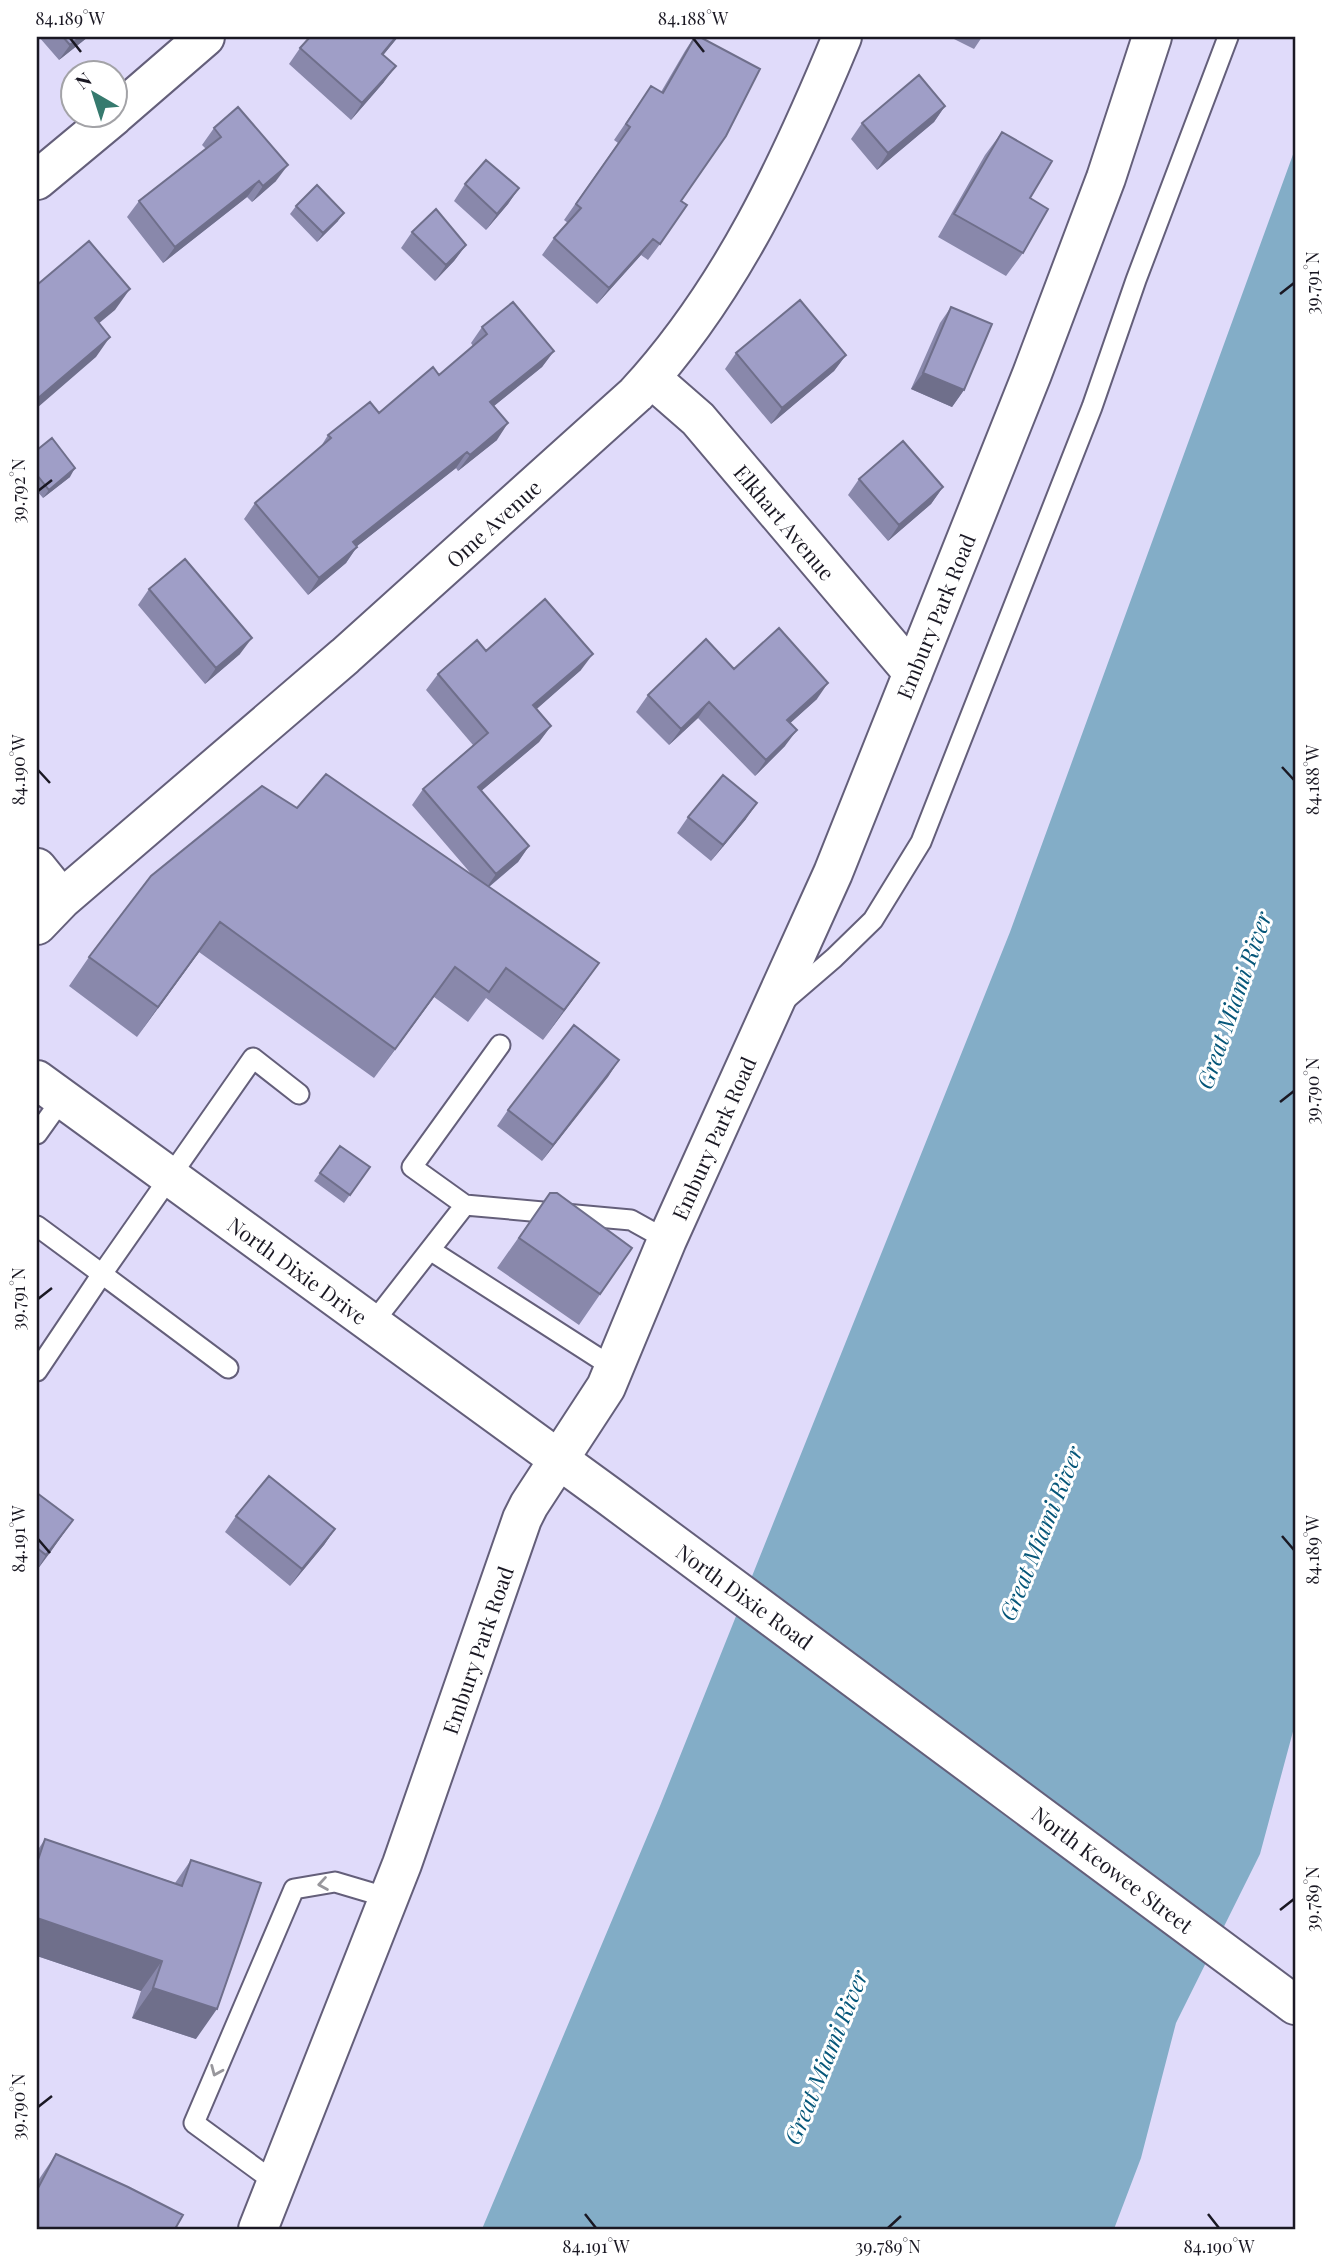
<svg xmlns="http://www.w3.org/2000/svg" width="1332" height="2266" font-family="'Playfair Display',serif">
  <rect width="100%" height="100%" fill="#e0dbfa"/>
  <path fill="#83adc7" d="M1295,149V1724L1260,1854L1176,2023L1141,2158L1114,2229H482L660,1806L1010,932Z"/>
  <g fill="none" stroke-linecap="round" stroke-linejoin="round">
    <defs>
      <path id="service" d="M784,1001L834,958L873,920L921,842L1092,407L1136,280L1228,37
        M37,1134L62,1099
        M465,1205L631,1220L667,1240
        M37,1226L102,1274L253,1058L299,1094
        M430,1250L614,1368
        M372,1324L465,1205L412,1167L500,1045
        M37,1371L102,1274L228,1368
        M276,2183L194,2123L294,1889L335,1882L389,1898"/>
      <path id="minor" d="M116,114L205,37
        M37,180L114,116
        M651,378L698,419L913,673
        M37,868L62,899
        M37,925L62,899L345,656L636,394C731,291 789,165 842,37
        M258,2229L402,1864L522,1519L529,1505L606,1387L667,1240L833,873L1032,374L1106,178L1152,37"/>
      <path id="secondary" d="M37,1080L609,1496L1295,2005"/>
    </defs>
    <use href="#service" stroke="#645f7a" stroke-width="23"/>
    <use href="#minor" stroke="#645f7a" stroke-width="42"/>
    <use href="#secondary" stroke="#645f7a" stroke-width="42"/>
    <use href="#service" stroke="#fff" stroke-width="19"/>
    <use href="#minor" stroke="#fff" stroke-width="38"/>
    <use href="#secondary" stroke="#fff" stroke-width="38"/>
  </g>
  <path fill="#8988ab" d="M39,37H88L59,60Z
    M310,37H398L383,55L384,82L351,120L289,64L300,48Z
    M694,37L681,201L660,244L648,260L641,255L597,304L542,255L554,238L568,223L564,220L618,143L614,140L651,86L661,92L685,51Z
    M950,37H982L974,49Z
    M945,106L934,122L877,170L851,139L862,123Z
    M214,128L276,181L252,202L247,197L163,263L127,217L139,201L206,149L202,145Z
    M1002,132L1023,253L1006,276L938,237L985,155Z
    M465,184L519,188L508,204L486,230L454,201Z
    M296,206L338,221L317,242L290,214Z
    M412,232L466,245L454,261L435,281L401,248Z
    M951,307L964,390L952,407L911,389L940,323Z
    M482,327L554,351L542,367L494,406L497,440L458,471L456,468L357,546L346,563L308,595L244,519L255,503L320,448L328,435L379,413L439,375L473,346L471,343Z
    M736,353L846,355L834,371L771,424L725,369Z
    M37,450L70,477L43,498L37,491Z
    M859,479L943,487L931,504L888,541L848,495Z
    M149,589L240,654L205,684L138,605Z
    M486,651L581,670L536,709L551,726L539,742L481,791L529,846L518,862L489,887L599,963L543,1040L486,998L468,1022L434,997L374,1078L199,952L137,1037L69,986L89,957L297,808L473,876L412,805L423,789L473,745L426,690L438,674Z
    M734,669L817,699L790,723L785,746L755,776L698,718L669,745L636,712L648,695Z
    M688,817L746,819L711,861L677,833Z
    M619,1060L542,1161L497,1126L508,1110Z
    M340,1146L370,1167L344,1203L314,1181Z
    M550,1193L632,1248L579,1325L497,1268Z
    M37,1493L73,1520L37,1570Z
    M236,1516L335,1529L324,1545L290,1586L225,1532Z
    M45,1839L175,1883L191,1860L196,2039L132,2018L141,1991L37,1956V1851Z
    M56,2154L37,2229V2182Z"/>
  <path fill="#6f6f8b" d="M80,37H88L59,60L70,45Z
    M396,37H398L371,70L382,54Z
    M396,66L384,82L351,120L362,103Z
    M945,106L934,122L877,170L888,153Z
    M288,165L276,181L252,202L263,186Z
    M259,181L247,197L163,263L175,247Z
    M519,188L508,204L486,230L497,214Z
    M344,213L338,221L317,242L323,233Z
    M653,239L641,255L597,304L609,288Z
    M466,245L454,261L435,281L446,265Z
    M130,289L115,310L80,339L95,318Z
    M110,337L96,357L37,408V399Z
    M554,351L542,367L479,418L490,402Z
    M846,355L834,371L771,424L782,408Z
    M923,373L964,390L952,407L911,389Z
    M508,423L497,440L458,471L470,455Z
    M467,452L456,468L342,558L353,542Z
    M75,468L70,477L43,498L49,490Z
    M943,487L931,504L888,541L899,525Z
    M357,547L346,563L308,595L319,578Z
    M252,638L240,654L205,684L216,668Z
    M593,654L581,670L522,722L533,705Z
    M828,683L817,699L776,736L787,720Z
    M709,702L698,718L669,745L681,729Z
    M551,726L539,742L467,803L478,787Z
    M797,730L785,746L755,776L766,760Z
    M757,803L746,819L711,861L723,845Z
    M529,846L518,862L485,890L496,874Z
    M220,922L199,952L137,1037L158,1007Z
    M599,963L578,993L543,1040L564,1010Z
    M455,967L434,997L374,1078L395,1049Z
    M619,1060L608,1077L542,1161L553,1145Z
    M73,1520L52,1550L37,1570L46,1555Z
    M335,1529L324,1545L290,1586L302,1569Z
    M37,1918L162,1961L141,1991L37,1956Z
    M153,1988L217,2009L196,2039L132,2018Z"/>
  <path fill="#9f9ec7" stroke="#6f6f8b" stroke-width="2" d="M63,37H80L70,45Z
    M310,37H396L382,54L396,66L362,103L300,48Z
    M695,37H700L760,69L726,136L681,201L687,205L660,244L653,239L609,288L554,238L581,208L576,204L630,127L626,124L651,86L663,93Z
    M919,75L945,106L888,153L862,123Z
    M238,107L288,165L263,186L259,181L175,247L139,201L221,137L214,128Z
    M1002,132L1052,161L1030,198L1048,209L1023,253L954,214Z
    M486,160L519,188L497,214L465,184Z
    M317,185L344,213L323,233L296,206Z
    M436,209L466,245L446,265L412,232Z
    M89,241L130,289L95,318L110,337L37,399V285Z
    M800,300L846,355L782,408L736,353Z
    M513,302L554,351L490,402L508,423L470,455L467,452L353,542L357,547L319,578L255,503L331,438L328,435L370,402L379,413L433,367L439,375L487,334L482,327Z
    M951,307L992,324L964,390L923,373Z
    M52,438L75,468L49,490L37,475V450Z
    M903,441L943,487L899,525L859,479Z
    M185,559L252,638L216,668L149,589Z
    M545,599L593,654L533,705L551,726L478,787L529,846L496,874L423,789L488,733L438,674L477,640L486,651Z
    M779,628L828,683L787,720L797,730L766,760L709,702L681,729L648,695L706,639L734,669Z
    M326,774L599,963L564,1010L506,968L489,992L455,967L395,1049L220,922L158,1007L89,957L151,876L262,786L297,808Z
    M723,775L757,803L723,845L688,817Z
    M574,1025L619,1060L553,1145L508,1110Z
    M340,1146L370,1167L350,1195L320,1173Z
    M550,1193H557L632,1248L600,1294L519,1238Z
    M269,1476L335,1529L302,1569L236,1516Z
    M37,1493L73,1520L46,1555L37,1548Z
    M45,1839L182,1886L191,1860L261,1883L217,2009L153,1988L162,1961L37,1918V1863Z
    M56,2154L128,2187L183,2215L175,2229H37V2190Z"/>
  <defs><path id="oneway-chevron" d="M-2-3.5L2.5 0L-2 3.5" fill="none" stroke-width="1.6" stroke-linecap="round" stroke-linejoin="round" transform="scale(1.75)"/></defs>
  <g stroke="#98979c">
    <use href="#oneway-chevron" transform="translate(323 1884) rotate(171)"/>
    <use href="#oneway-chevron" transform="translate(216 2071) rotate(113)"/>
  </g>
  <path fill="none" stroke="#1a1823" stroke-width="2.5" d="M70,38L81,52M693,38L704,52M1280,294L1294,283M38,491L52,480M1282,767L1294,780M38,770L50,783M1280,1102L1294,1091M38,1299L52,1288M1282,1536L1294,1550M38,1539L50,1553M1280,1910L1294,1899M38,2107L52,2096M585,2214L596,2228M1208,2214L1219,2228M888,2228L901,2216"/>
  <g text-anchor="middle" dominant-baseline="central" stroke-width="6" stroke-linejoin="round" paint-order="stroke">
    <g font-size="21" fill="#1a1823" stroke="#fff">
      <text transform="translate(785 522) rotate(50)">Elkhart Avenue</text>
      <text transform="translate(493 523) rotate(-42)">Ome Avenue</text>
      <text transform="translate(935 616) rotate(-68)">Embury Park Road</text>
      <text transform="translate(713 1138) rotate(-66)">Embury Park Road</text>
      <text transform="translate(298 1270) rotate(36)">North Dixie Drive</text>
      <text transform="translate(745 1596) rotate(36)">North Dixie Road</text>
      <text transform="translate(477 1650) rotate(-71)">Embury Park Road</text>
      <text transform="translate(1113 1869) rotate(37)">North Keowee Street</text>
    </g>
    <g font-size="23" font-style="italic" fill="#055679" stroke="#fff">
      <text transform="translate(1233 1000) rotate(-71)">Great Miami River</text>
      <text transform="translate(1040 1533) rotate(-68)">Great Miami River</text>
      <text transform="translate(825 2057) rotate(-68)">Great Miami River</text>
    </g>
  </g>
  <rect width="1332" height="2266" fill="none" stroke="#ffffff" stroke-width="77"/>
  <g transform="translate(94 94) rotate(321)"><circle r="33" fill="#ffffff" stroke="#a3a3a7" stroke-width="2"/>
  <path d="M0-5L12 26L0 18L-12 26Z" fill="#367a6e"/>
  <text y="-10" font-size="19" font-weight="bold" text-anchor="middle" fill="#1a1823">N</text>
  </g>
  <rect x="38" y="38" width="1256" height="2190" fill="none" stroke="#1a1823" stroke-width="2.5"/>
  <g font-size="18" text-anchor="middle" fill="#1a1823">
    <text x="70" y="25">84.189°W</text>
    <text x="693" y="25">84.188°W</text>
    <text transform="translate(1313 283) rotate(-90)" y="6">39.791°N</text>
    <text transform="translate(19 491) rotate(-90)" y="6">39.792°N</text>
    <text transform="translate(19 770) rotate(-90)" y="6">84.190°W</text>
    <text transform="translate(1313 780) rotate(-90)" y="6">84.188°W</text>
    <text transform="translate(1313 1091) rotate(-90)" y="6">39.790°N</text>
    <text transform="translate(19 1299) rotate(-90)" y="6">39.791°N</text>
    <text transform="translate(19 1539) rotate(-90)" y="6">84.191°W</text>
    <text transform="translate(1313 1550) rotate(-90)" y="6">84.189°W</text>
    <text transform="translate(1313 1899) rotate(-90)" y="6">39.789°N</text>
    <text transform="translate(19 2107) rotate(-90)" y="6">39.790°N</text>
    <text x="596" y="2253">84.191°W</text>
    <text x="888" y="2253">39.789°N</text>
    <text x="1219" y="2253">84.190°W</text>
  </g>
</svg>
